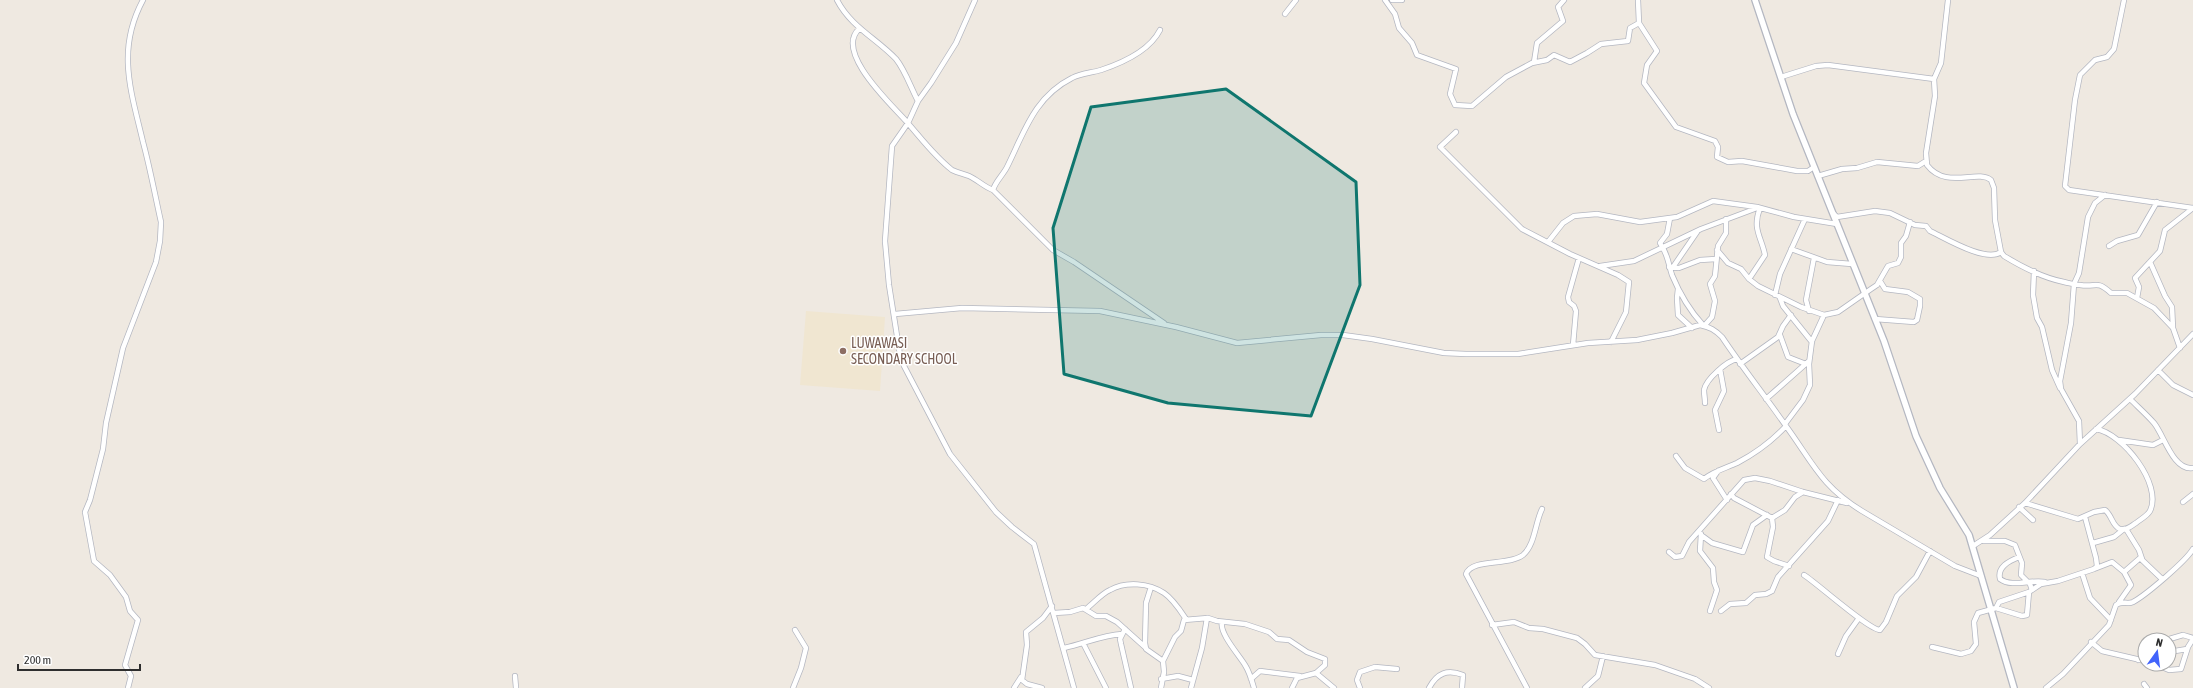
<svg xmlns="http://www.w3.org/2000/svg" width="2193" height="688" font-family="'Asap Condensed',sans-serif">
  <rect width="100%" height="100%" fill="#efe9e1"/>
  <path fill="#f0e6d1" d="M806,311L885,317L880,391L800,385Z"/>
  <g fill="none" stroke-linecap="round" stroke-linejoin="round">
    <defs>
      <path id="minor" d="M837,0C851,27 876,38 896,59C905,70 911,88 918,101
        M975,0L956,43L931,83L918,101L908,123L892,146L885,241L889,285L900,355L904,366L950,454L996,512L1012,527L1034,544L1074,688
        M1385,0L1395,14L1399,28L1412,43L1417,55L1456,69L1450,94L1455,105L1472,106L1506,77L1532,63L1547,60L1554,55L1570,62L1587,53L1601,44L1628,41L1630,28L1639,23
        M1392,0H1402
        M1638,0L1639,23L1657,51L1647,65L1644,83L1676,127L1715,141L1718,147L1717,157L1728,162L1742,161L1797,171H1808L1814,167
        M1948,0L1941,63L1934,79L1935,96L1926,153L1927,165C1946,190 1977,169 1991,180L1994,188L1995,220L2001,252L2004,256C2022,267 2044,278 2064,282C2069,283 2075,285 2080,285C2097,288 2095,279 2111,293H2127L2154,308L2173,328L2180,348
        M2124,0L2114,49L2107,57L2095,60L2080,75L2075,100L2065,186L2069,190L2193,208
        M1285,14L1296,0
        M859,29C834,52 892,105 906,121C921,138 934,156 952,170C958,173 964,174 969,176C978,180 984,187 993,190
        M1160,30C1150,50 1122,63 1101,70C1091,73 1081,73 1072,78C1034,97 1024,133 1007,167C1003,175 995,182 993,190L1053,250L1074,262L1164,323
        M1534,62L1537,43L1563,21L1558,7L1564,0
        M1781,77L1816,66L1828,65L1934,79
        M1456,132L1440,147L1522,229L1570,254L1618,275L1629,282L1626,312L1611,342
        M1818,176L1842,169L1857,168L1877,162L1918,166L1926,161
        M1834,214L1837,217L1875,211L1890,213L1915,225L1926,226L1930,231C1945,238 1986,263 2001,252
        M1670,218L1667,234L1660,243C1668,254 1668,263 1672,275C1679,292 1691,312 1703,325
        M1548,242L1563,223L1574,216L1597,214L1640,222L1677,217L1713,201L1757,207L1794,217L1837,224
        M2109,246L2117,241L2138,235L2157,202
        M1791,249L1827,262L1852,264
        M1717,250L1728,263L1741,269L1749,279L1758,286L1801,307L1824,315L1838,312L1871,289L1877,285L1888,266L1898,263L1901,257V243L1906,236L1910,222
        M2150,262L2165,296L2172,307L2173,328
        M1600,266L1634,261L1701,229L1757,208
        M1669,267L1679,268L1700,260L1716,259
        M1673,267L1697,232
        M2034,271L2033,295L2037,318L2042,327L2052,370L2060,388
        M1749,279L1765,255C1761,236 1752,229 1760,208
        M1678,289L1677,298L1678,315L1692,328
        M1775,295L1780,274L1805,219
        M1780,298L1783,306L1812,342
        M2137,298L2139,287L2135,278L2160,251L2165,230L2193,208
        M1809,311L1806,300L1814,258
        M895,314L962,308L1100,311L1176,327L1237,343L1321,335H1343L1372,339L1444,353L1466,354H1518L1588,343L1637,340L1672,333L1700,325C1710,327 1715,330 1722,337C1742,367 1765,396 1786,426C1813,463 1821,486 1862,511L1955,566L1981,576
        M1875,319L1914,322L1917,320L1920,306V299L1908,292L1885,289L1880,281
        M1704,326L1712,317L1715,301L1710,284L1715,276L1718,246L1726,233V219
        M1780,335L1788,357L1806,364
        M1573,345L1576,311L1574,306L1569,302L1568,297L1579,258
        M1740,364L1778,337L1783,326L1791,315
        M2158,370L2173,385L2193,395
        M1766,399L1809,361
        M2130,399C2138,407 2147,415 2154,423C2164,435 2173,471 2193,468
        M1705,403C1705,399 1704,394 1704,390C1706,379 1727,361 1737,359
        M1785,424L1803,400L1810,385L1809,364L1812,341L1824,315
        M1719,430L1715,410L1724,391L1720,369
        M2119,440L2153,445L2163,440
        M2080,444L2079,421L2061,389L2060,381L2071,323L2074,284L2079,273L2088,217L2095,203L2105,195
        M1676,456L1685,468L1704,479C1714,471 1726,468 1737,463C1756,453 1772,441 1786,426
        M1718,471L1713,478L1727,500
        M1731,494L1734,498L1772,518L1773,527L1767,557L1774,561L1789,566
        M2183,502L2193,494
        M2025,503L2078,519L2094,512L2105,510C2112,515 2112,526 2120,529C2126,531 2131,526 2136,523C2141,519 2147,516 2150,511C2163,484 2122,433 2096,429
        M2019,507L2033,520
        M1772,518L1785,510L1795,497L1803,492
        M2126,529L2139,550L2142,559
        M1701,534L1700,551L1713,568L1714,582L1717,590L1710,611
        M1701,535L1712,543L1743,552L1753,525L1767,515
        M1983,541H2005L2015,545L2022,563L2021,575L2030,584L2032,590
        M2093,543L2114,537L2124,529
        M1973,546L1990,535L2025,503L2080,444L2135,394L2193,334
        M1669,552L1675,557L1682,556L1689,542L1744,480L1755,478L1770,481L1803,492L1847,503
        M2019,557C2009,561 1997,567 2000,579C2012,588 2031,579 2045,582
        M2094,569L2112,562L2124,572L2131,585L2119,602
        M2124,572L2140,558L2162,579
        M2082,573L2090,598L2111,620
        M1804,575C1818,584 1869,630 1880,630L1886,622L1897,596L1916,577L1930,551
        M1151,587L1146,603L1145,643L1146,649L1163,661L1164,672L1161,688
        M1996,608L2022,616L2027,615L2029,592
        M1086,609C1094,603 1101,594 1110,590C1126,581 1149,583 1164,593C1173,599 1180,610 1186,619
        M1721,611L1730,604L1746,603L1755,595L1766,594L1772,591L1778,577L1828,521L1838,500
        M1054,613L1070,612L1083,608L1096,616H1106L1117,622L1146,648
        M1222,622C1219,633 1239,655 1245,665C1249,671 1252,681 1254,688
        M1492,625L1514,622L1529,628L1543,629L1577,638L1585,644L1595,655L1655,665L1695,679L1709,688
        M1125,629L1120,639L1121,644L1131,688
        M2166,640L2183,635L2193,638
        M2091,642L2102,651L2145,661
        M1083,643L1106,688
        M2169,645L2175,651L2187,649
        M1932,647L1961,654L1971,651L1976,644L1974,622L1978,613L1996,608L1999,602L2029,592L2041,584L2058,581L2094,569L2097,566L2096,558L2085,517
        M1064,648C1084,644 1102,635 1122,634
        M1838,654L1846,636L1859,618
        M2138,660L2145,656
        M1163,661L1175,637L1181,631L1184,620L1208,618L1217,621L1245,624L1269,632L1277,639L1289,640L1307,652L1325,659V665L1316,673L1297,678L1292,688
        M2155,664L2169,670L2181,669L2188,647L2193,639
        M1316,673L1334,688
        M515,676L516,688
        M1161,679L1178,676L1193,680
        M1251,679L1260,671L1300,676
        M2144,684L2147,688
        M128,688L131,676L125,665L138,620L130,611L126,597L110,575L94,561L85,512L90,500L103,449L106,423L123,348L156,262L160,241L161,222C155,195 150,168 143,142C131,91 116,50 143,0
        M793,688L801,668L806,648L795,630
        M1014,688L1021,677
        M1042,688L1027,684L1022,680L1027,645L1026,632L1043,618L1052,606
        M1191,688L1202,648L1207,618
        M1360,688L1357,680L1360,672L1375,667L1397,669
        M1429,688C1437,673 1447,669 1463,675L1462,688
        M1527,688L1466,574C1472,558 1509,566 1523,555C1535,545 1535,523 1542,509
        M1585,688L1598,676L1603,656
        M2046,688L2063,674L2109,625L2116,605C2122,600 2127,605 2133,602C2146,595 2186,561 2193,549"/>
      <path id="tertiary" d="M1755,0L1793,114L1884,341L1916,436L1940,488L1969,535L2014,688"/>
    </defs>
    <use href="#minor" stroke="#b4b7c1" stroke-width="6"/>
    <use href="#tertiary" stroke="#b4b7c1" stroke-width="8"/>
    <use href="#minor" stroke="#fff" stroke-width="4.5"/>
    <use href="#tertiary" stroke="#fff" stroke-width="5.5"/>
  </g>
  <path fill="#0f766e" fill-opacity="0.2" stroke="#0f766e" stroke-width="3" stroke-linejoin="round" d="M1226,89L1356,182L1360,285L1311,416L1168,403L1064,374L1053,228L1091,107Z"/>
  <circle fill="#8d6e63" stroke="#fff" stroke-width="1.5" cx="843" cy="351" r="4"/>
  <g text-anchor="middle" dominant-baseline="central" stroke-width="3" stroke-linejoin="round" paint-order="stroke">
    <g font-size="14" fill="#785e54" stroke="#fff" text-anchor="start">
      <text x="851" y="343">LUWAWASI<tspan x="851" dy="16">SECONDARY SCHOOL</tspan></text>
    </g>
  </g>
  <g transform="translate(2157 652) rotate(14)"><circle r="19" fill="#ffffff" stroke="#ababab"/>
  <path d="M0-3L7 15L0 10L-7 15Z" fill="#4264fb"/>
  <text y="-6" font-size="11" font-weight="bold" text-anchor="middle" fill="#2e2e2e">N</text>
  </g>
  <path d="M18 664v6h122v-6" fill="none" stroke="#2e2e2e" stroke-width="2"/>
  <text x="24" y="664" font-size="12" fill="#2e2e2e" stroke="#ffffff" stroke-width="3" paint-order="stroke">200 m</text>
</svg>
